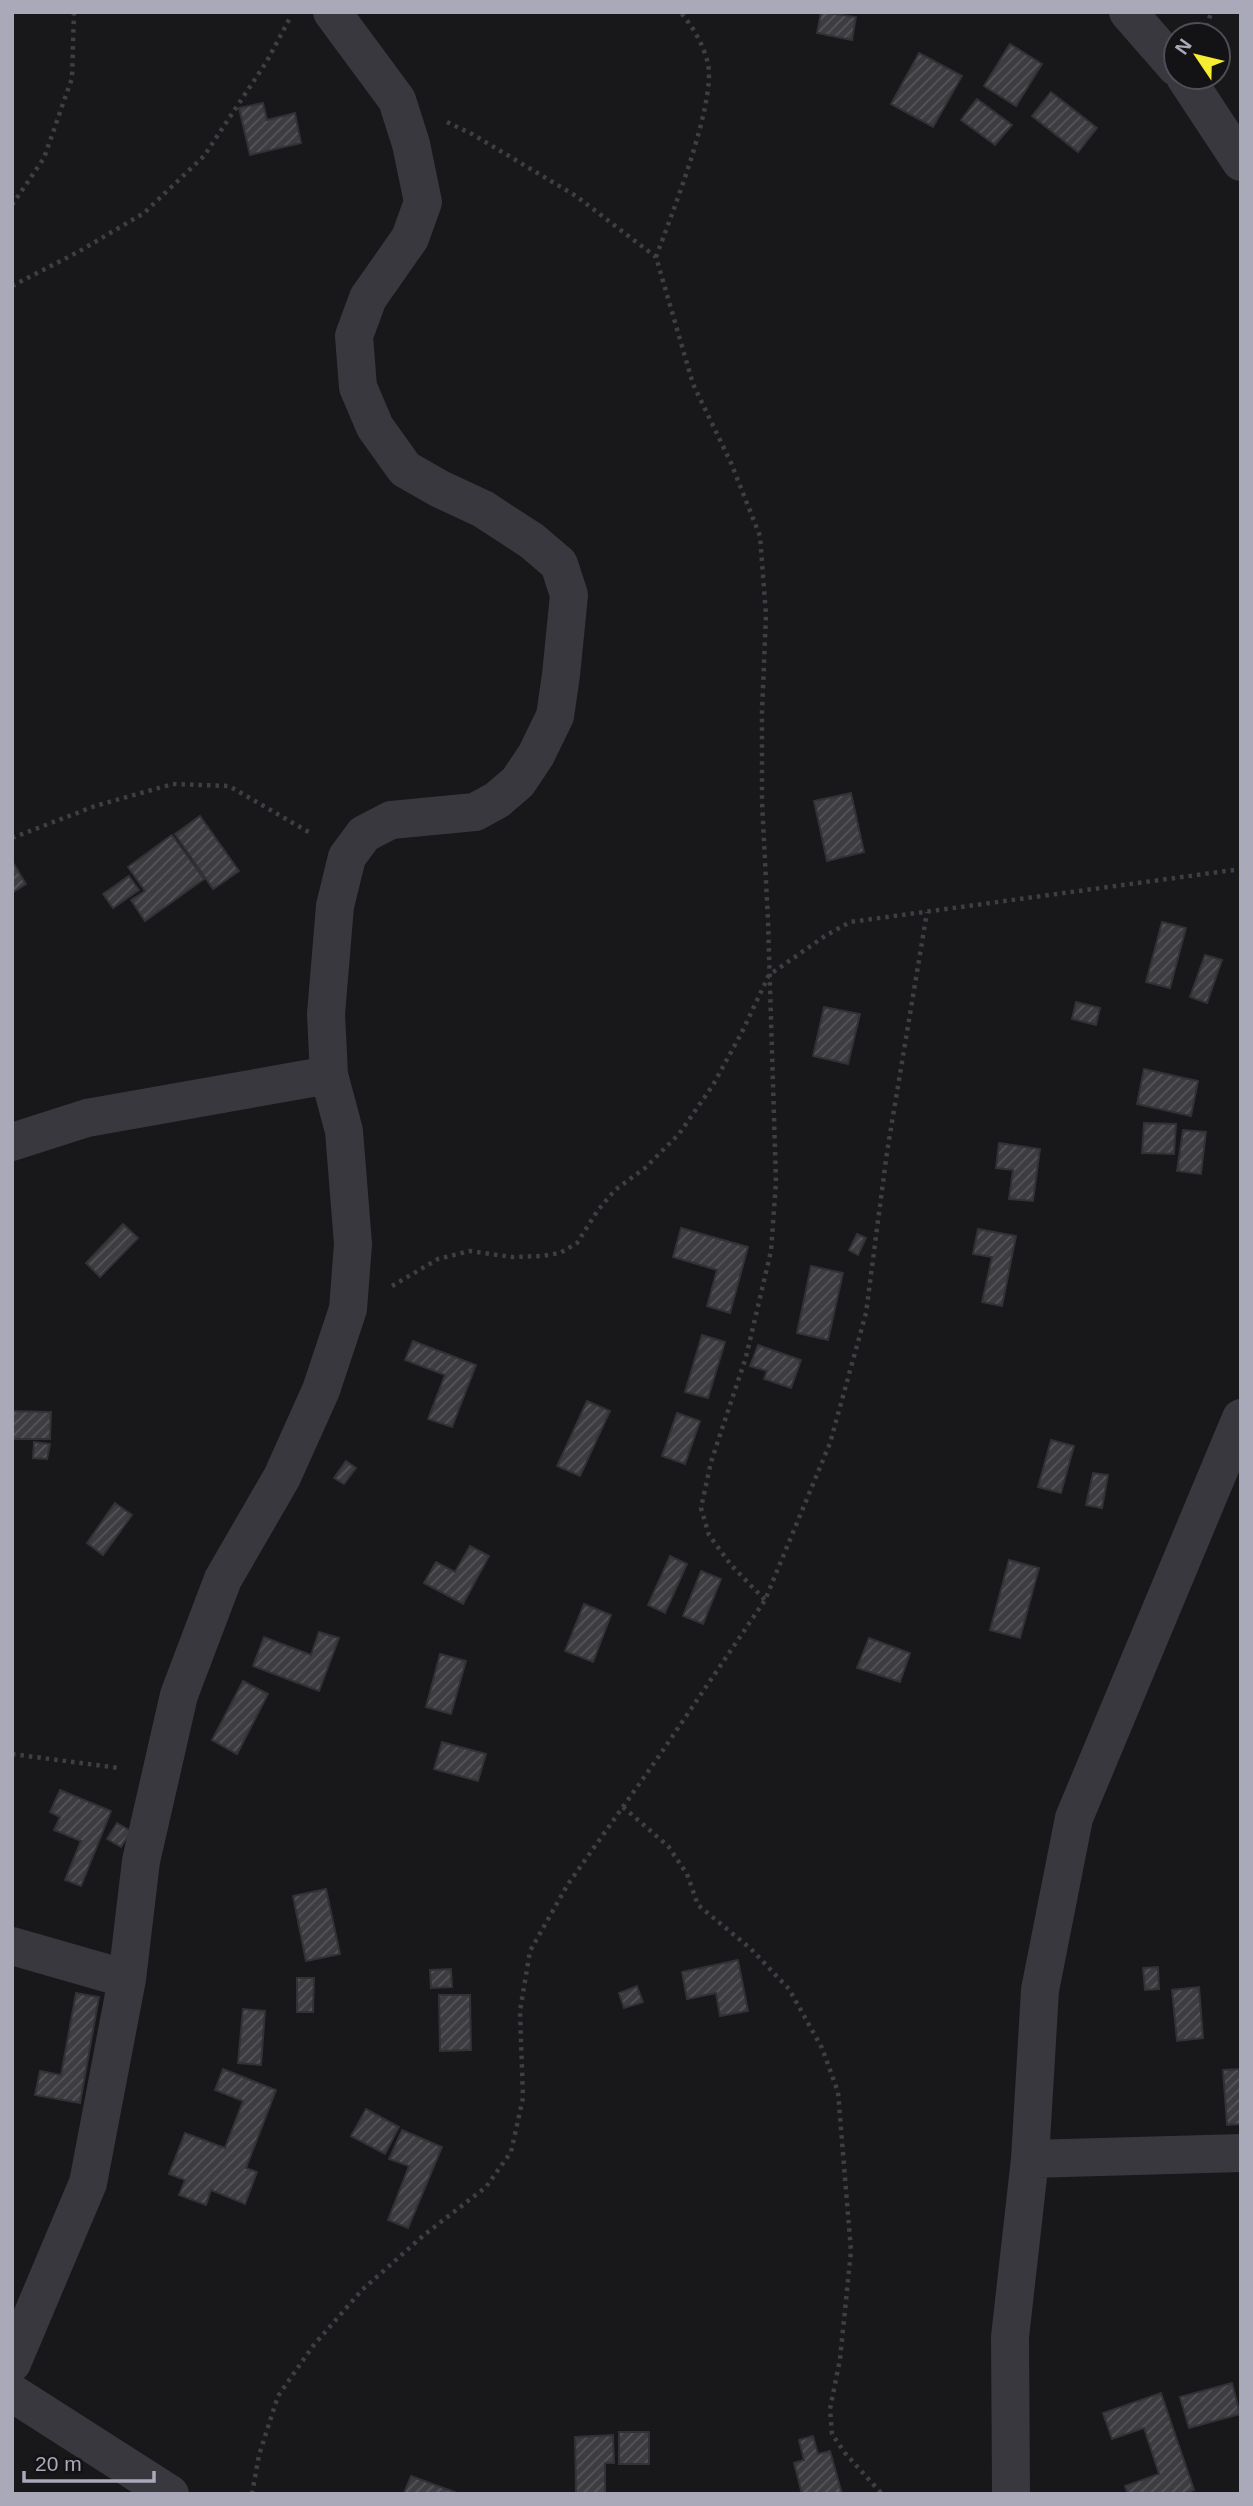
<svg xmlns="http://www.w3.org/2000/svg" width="1253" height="2506" font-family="Arial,sans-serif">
  <defs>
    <pattern id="building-hatch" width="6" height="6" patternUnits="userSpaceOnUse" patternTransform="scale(1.75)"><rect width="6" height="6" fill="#3d3c41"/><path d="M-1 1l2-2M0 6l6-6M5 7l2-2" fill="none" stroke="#56555a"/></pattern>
  </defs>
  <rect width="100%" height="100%" fill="#181719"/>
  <path fill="url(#building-hatch)" stroke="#323135" stroke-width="2" d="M821,12L856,17L852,40L817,33Z
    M1010,44L1042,64L1016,106L984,86Z
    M919,53L962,76L933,127L891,104Z
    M1051,92L1097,128L1078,152L1032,116Z
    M977,99L1012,125L995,145L961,120Z
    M263,103L267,120L295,113L301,143L250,155L239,108Z
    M851,793L864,852L827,861L814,801Z
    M200,816L239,871L213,889L175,834Z
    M172,835L204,879L145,921L131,900L145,891L128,867Z
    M12,861L26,884L12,893Z
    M129,876L139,890L113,908L103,894Z
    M1162,922L1186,928L1170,988L1146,982Z
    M1205,955L1222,960L1207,1003L1190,997Z
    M1076,1002L1100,1008L1096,1025L1072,1019Z
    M824,1007L860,1014L848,1064L813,1056Z
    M1144,1069L1198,1081L1191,1116L1137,1104Z
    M1144,1123L1176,1124L1174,1154L1142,1153Z
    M1183,1130L1206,1132L1201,1174L1177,1171Z
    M999,1143L1040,1149L1033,1201L1009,1199L1013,1170L996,1168Z
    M123,1224L138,1238L100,1277L86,1263Z
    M681,1228L748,1247L730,1313L707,1306L717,1270L673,1257Z
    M978,1229L1016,1236L1002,1306L982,1302L992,1257L973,1254Z
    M857,1234L866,1238L858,1255L849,1250Z
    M811,1266L843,1273L828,1340L797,1333Z
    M702,1335L725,1342L708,1398L685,1392Z
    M413,1341L476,1365L452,1427L428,1419L445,1375L405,1360Z
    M758,1345L801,1360L791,1388L764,1379L767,1371L750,1366Z
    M587,1401L610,1411L580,1476L557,1466Z
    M12,1411L51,1412L50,1439H12Z
    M677,1413L700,1421L685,1464L662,1456Z
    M1051,1440L1074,1446L1061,1493L1038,1487Z
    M34,1442L50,1444L47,1459L33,1458Z
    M346,1461L356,1468L344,1484L334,1478Z
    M1093,1473L1108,1475L1102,1508L1086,1505Z
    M115,1503L132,1515L103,1555L87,1543Z
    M470,1546L489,1556L463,1604L424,1583L436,1562L455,1572Z
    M670,1556L687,1564L665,1613L648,1605Z
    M1009,1560L1039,1568L1020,1638L990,1630Z
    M701,1571L721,1579L703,1624L683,1616Z
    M584,1604L611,1615L593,1662L565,1651Z
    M319,1632L339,1638L319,1691L253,1666L264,1637L311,1655Z
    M869,1638L910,1653L900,1682L857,1668Z
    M440,1654L466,1661L451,1714L426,1707Z
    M243,1681L268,1694L237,1754L212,1740Z
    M442,1742L486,1754L478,1781L434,1769Z
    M60,1790L111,1811L81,1886L65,1880L81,1841L54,1830L60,1817L50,1812Z
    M117,1823L131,1831L121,1847L107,1839Z
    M326,1889L340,1954L306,1961L293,1896Z
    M738,1960L748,2011L720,2016L716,1993L687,1999L682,1972Z
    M1158,1967L1159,1989L1145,1990L1143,1968Z
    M451,1969L452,1987L431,1988L430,1970Z
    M297,1978H314L313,2012H297Z
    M637,1986L643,2002L624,2008L619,1993Z
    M1199,1987L1203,2038L1177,2041L1172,1990Z
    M76,1993L99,1997L80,2103L35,2095L40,2071L61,2075Z
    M439,1995H470L471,2050L440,2051Z
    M243,2009L265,2011L261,2065L238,2063Z
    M223,2069L276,2090L246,2168L257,2172L245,2204L211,2190L206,2205L179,2195L185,2180L169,2174L185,2133L225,2148L243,2101L215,2090Z
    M1241,2069V2124L1227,2125L1223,2070Z
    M366,2109L399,2127L385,2154L351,2136Z
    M402,2130L442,2147L408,2228L388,2220L409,2166L389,2159Z
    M1232,2383L1240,2414L1189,2428L1180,2397Z
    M1161,2393L1194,2490L1183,2494H1128L1125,2486L1159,2474L1144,2428L1112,2439L1103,2413Z
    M619,2432H649V2464H619Z
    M613,2435L614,2463H605V2494H576L575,2437Z
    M813,2436L818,2454L830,2451L842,2494H802L794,2463L804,2460L799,2440Z
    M411,2476L457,2493V2494L404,2493Z"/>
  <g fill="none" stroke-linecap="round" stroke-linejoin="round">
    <path stroke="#3e3e45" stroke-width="4.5" stroke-dasharray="3.5 5" stroke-linecap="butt" d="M1205,35L1211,12
      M447,122L472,134L576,196L656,257L693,384L731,463L760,536L766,615L762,712V801L768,921L776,1182L771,1251L746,1357L711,1462L701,1508L709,1535L731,1565L765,1600
      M12,205L44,158L72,78L74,12
      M656,257C671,216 716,104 708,64C704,46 693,26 680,12
      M12,286L78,252L144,213L204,156L267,61L291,16
      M12,838L95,806L173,784L229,786L312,834
      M392,1286L438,1259L470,1251L512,1257L542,1256L560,1253L577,1243L598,1210L615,1190L645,1168L679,1134L713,1085L742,1032L769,975L825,936L850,922L1241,869
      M12,1754L119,1768
      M623,1807L668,1846L687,1874L698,1905L751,1949L789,1989L822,2048L838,2092L851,2251L840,2359L830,2409L832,2434L845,2453L882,2494
      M252,2494L259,2455L278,2396L313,2346L362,2290L424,2235L486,2187L511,2152L523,2098L520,2011L530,1951L568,1884L657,1759L765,1600L830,1443L866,1313L887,1152L927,912"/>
    <path stroke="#39383e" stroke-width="38" d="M1128,12L1176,67
      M1185,77L1241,162
      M12,1142L87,1118L329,1075
      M12,1946L127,1979
      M1030,2159L1241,2153
      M12,2363L88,2183L127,1979L141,1861L179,1695L223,1579L282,1477L321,1390L348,1309L353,1244L344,1131L329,1075L326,1014L335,906L347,857L364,834L391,820L475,812L497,800L518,782L536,755L555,716L561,675L569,595L559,564L532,541L483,509L440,489L405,469L375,427L358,387L354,336L368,298L410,238L423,202L411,144L397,100L332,12
      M12,2393L170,2494
      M1011,2494L1010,2337L1030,2159L1040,1990L1074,1818L1241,1418"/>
  </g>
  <rect width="1253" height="2506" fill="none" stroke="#a9a9b9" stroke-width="28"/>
  <g transform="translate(1197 56) rotate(305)"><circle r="33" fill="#131214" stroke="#4f4e56" stroke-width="2"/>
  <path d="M0-5L12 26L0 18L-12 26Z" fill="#f6ec32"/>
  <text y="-10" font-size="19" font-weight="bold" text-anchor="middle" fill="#a9a9b9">N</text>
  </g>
  <path d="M24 2471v10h130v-10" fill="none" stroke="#a9a9b9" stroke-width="3.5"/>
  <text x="35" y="2471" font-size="21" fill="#a9a9b9" stroke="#131214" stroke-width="5" paint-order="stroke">20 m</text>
</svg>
